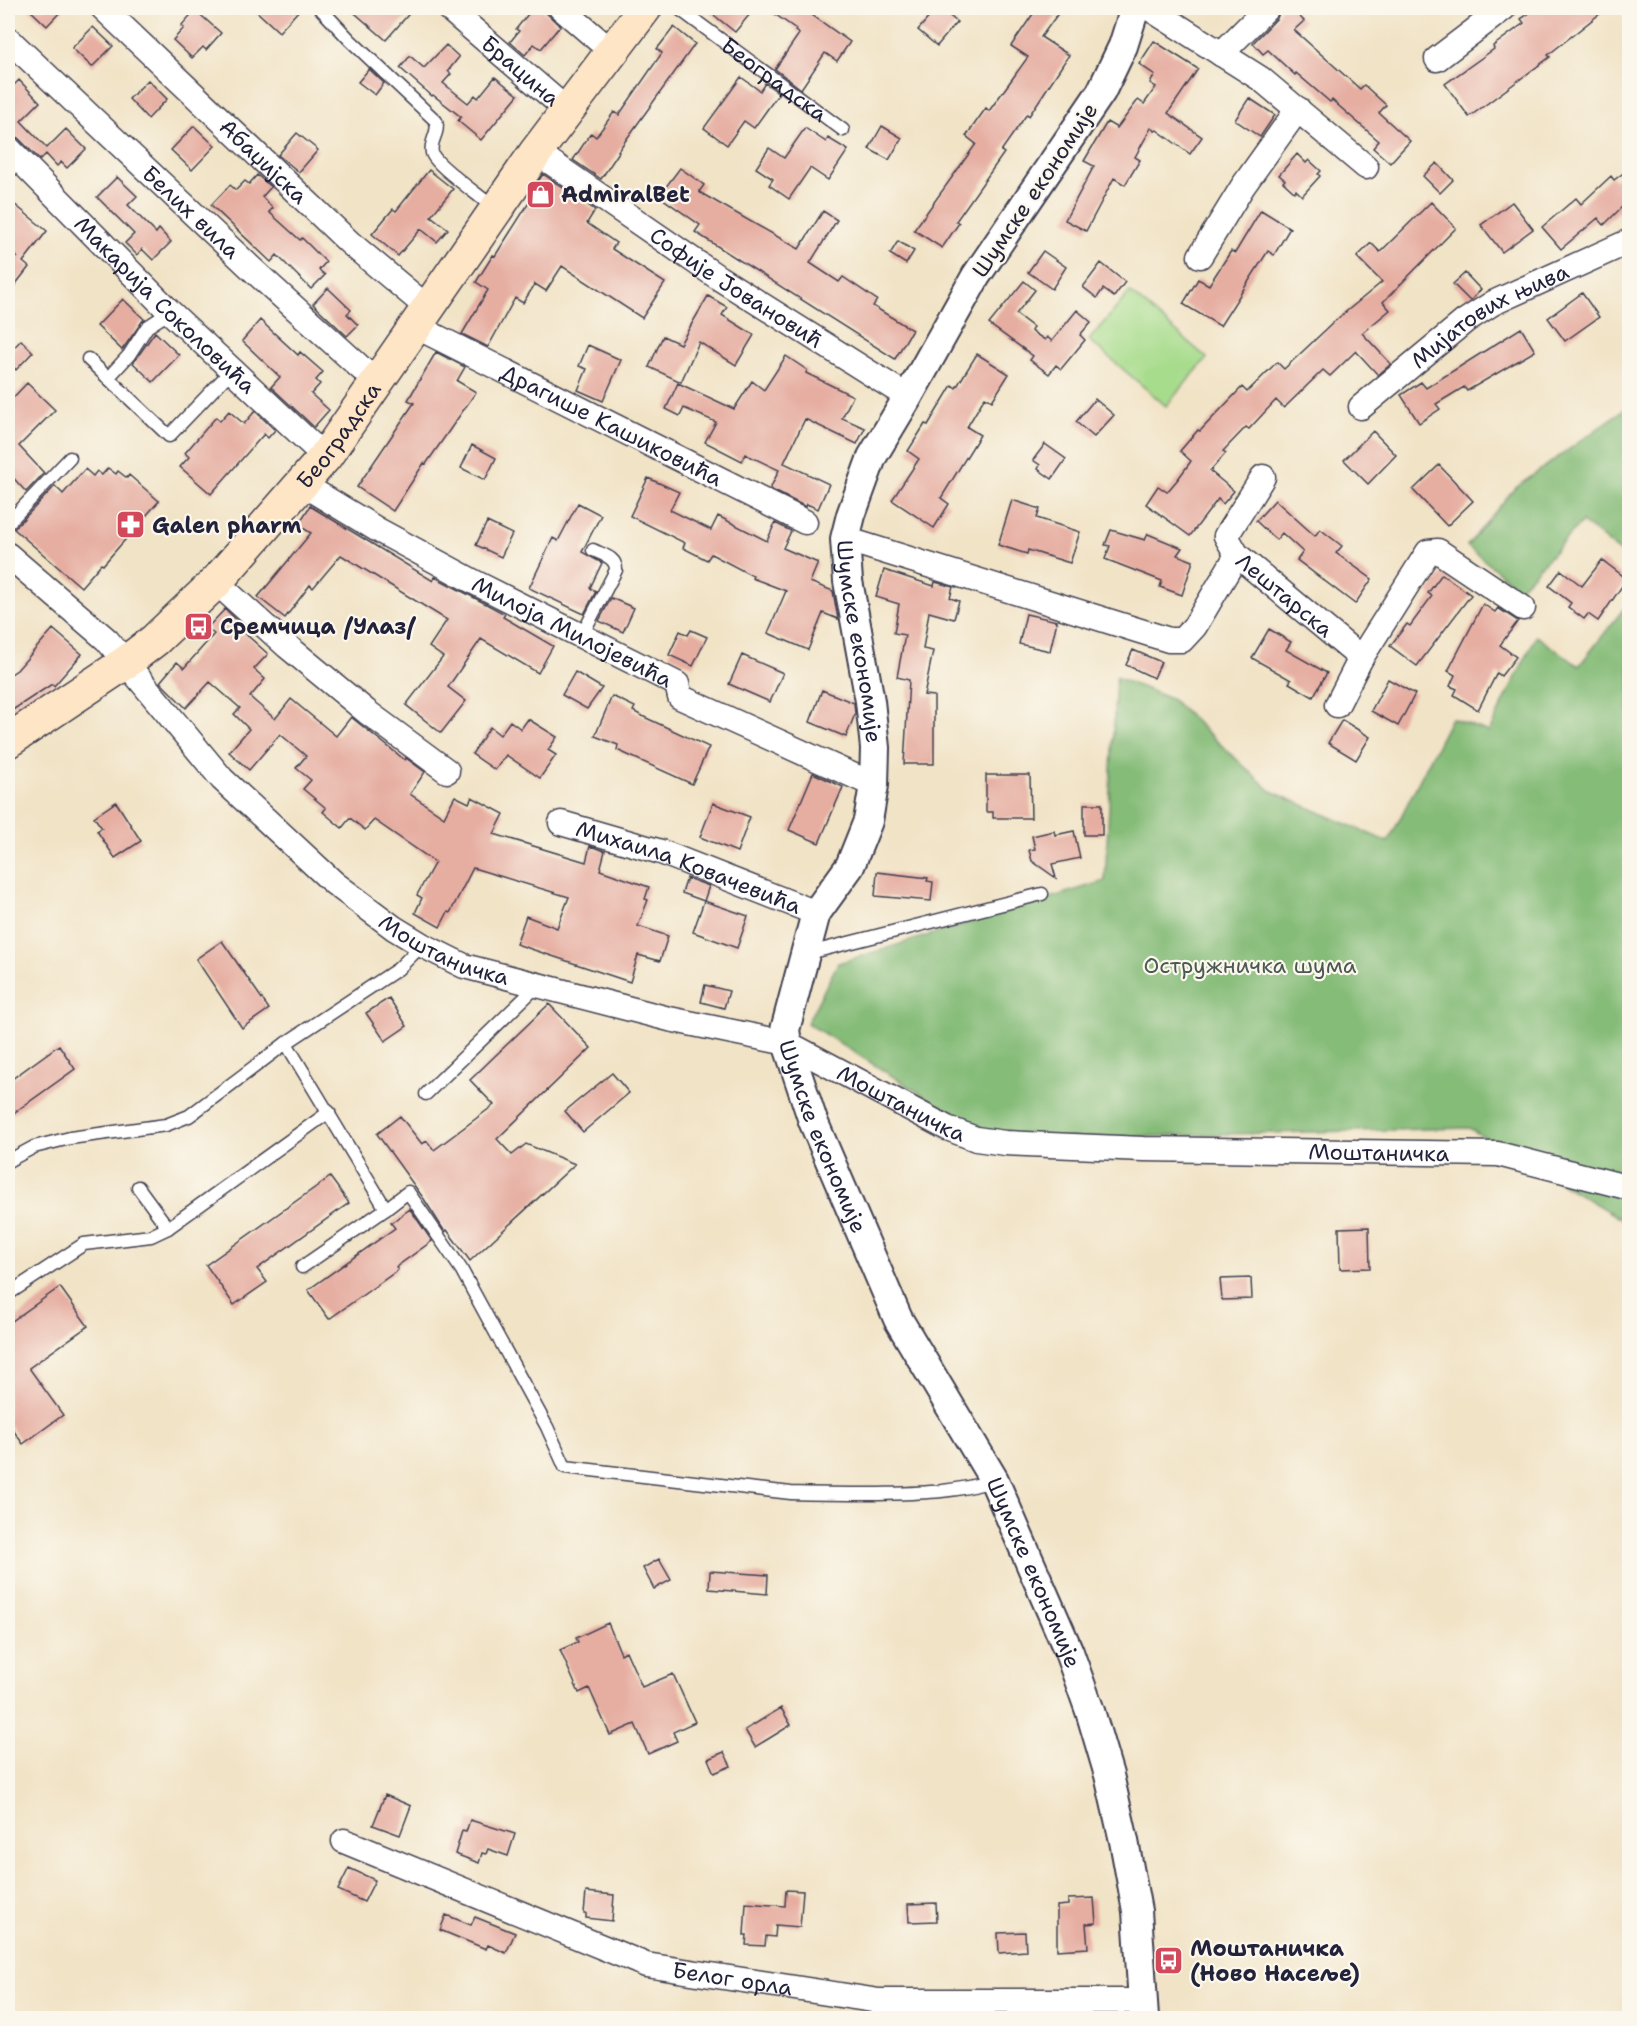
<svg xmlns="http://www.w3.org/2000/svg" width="1637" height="2026" font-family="'Shantell Sans',sans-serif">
  <rect width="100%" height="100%" fill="#fbf7ec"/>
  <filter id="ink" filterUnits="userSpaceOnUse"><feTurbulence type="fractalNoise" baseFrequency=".0167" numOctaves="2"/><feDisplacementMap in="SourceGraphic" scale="12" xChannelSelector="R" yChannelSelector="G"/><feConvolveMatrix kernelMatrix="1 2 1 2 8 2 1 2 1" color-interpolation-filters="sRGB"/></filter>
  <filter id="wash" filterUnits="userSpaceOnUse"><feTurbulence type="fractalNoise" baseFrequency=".008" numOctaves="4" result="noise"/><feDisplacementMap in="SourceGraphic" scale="24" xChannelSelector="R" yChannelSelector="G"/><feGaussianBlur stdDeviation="1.35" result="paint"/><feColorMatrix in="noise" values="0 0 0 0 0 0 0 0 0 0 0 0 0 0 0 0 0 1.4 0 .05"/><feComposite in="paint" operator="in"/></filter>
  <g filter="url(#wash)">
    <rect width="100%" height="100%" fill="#f1e3c6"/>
    <path fill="#a7dc8c" stroke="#647f64" stroke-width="1.5" d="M1130,292L1207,358L1166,406L1089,340Z"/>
    <path fill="#85bc78" stroke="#546f5a" stroke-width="1.5" d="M1629,406V559L1582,522L1519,589L1467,546L1514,489Z
      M1629,602V1224L1469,1128L995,1140L807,1023L838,963L1105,881L1116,677L1171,699L1271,791L1388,842L1451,718L1489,732L1536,636L1579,666Z"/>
    <g id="blocks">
      <path fill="#e6ada1" d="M28,8H64L47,26Z
        M253,8H301L279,32Z
        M349,8H414L386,40Z
        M533,8H541L560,26L541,49L534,44L525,55L510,42L519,31L516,29Z
        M705,8H755L735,32Z
        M766,8H802L850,42L837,61L825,53L801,89L775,69L799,34L795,31L796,29Z
        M937,8H940L957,22L937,46L918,30Z
        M1037,8H1062L1041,37L1069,55L1029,116L1027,114L1001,151L1004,153L956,221L959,223L942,248L914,230L976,144L966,136L986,108L989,111L1028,57L1011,46Z
        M1281,8H1291L1304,21L1294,30L1360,89L1364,85L1386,105L1379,113L1410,141L1390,163L1373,148L1379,141L1332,100L1330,102L1296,73L1295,75L1268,50L1263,54L1253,43L1277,18Z
        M1537,8H1607L1548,55L1550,57L1469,117L1445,84L1494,49L1493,46L1524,23L1521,19Z
        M195,10L221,33L206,50L203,47L192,58L173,40L184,28L181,26Z
        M93,27L113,46L92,67L72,48Z
        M674,27L695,44L618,151L619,152L601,179L573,160L591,133L596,137L614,112L619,115L662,53L657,49Z
        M1154,41L1198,69L1168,113L1202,137L1190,154L1157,130L1155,131L1151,128L1135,157L1140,160L1125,185L1114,178L1086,231L1065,220L1094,166L1084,161L1107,122L1117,128L1138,100L1144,104L1156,87L1150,83L1155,75L1139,64Z
        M446,45L459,57L448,71L451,74L443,83L468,103L475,95L478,98L495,77L518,95L481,140L458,121L461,117L433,95L432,96L400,68L410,56L424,68Z
        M369,69L384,83L375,95L358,82Z
        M741,77L760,91L765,83L779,93L754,128L744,121L727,145L704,128Z
        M19,80L40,102L21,121L47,148L66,129L86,149L67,168L61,162L57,166L46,154L40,160L18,138L8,134V91Z
        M148,80L167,99L148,119L129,99Z
        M1249,98L1275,115L1260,137L1235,120Z
        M194,126L215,146L192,170L171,150Z
        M882,126L902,138L889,160L869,149Z
        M805,128L826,142L828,138L848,150L828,180L810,168L789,199L769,185L773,179L756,168L769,148L784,158Z
        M297,133L318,150L299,172L278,155Z
        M1297,154L1306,163L1309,160L1321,171L1318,174L1320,176L1302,196L1296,190L1294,192L1283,182L1285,180L1279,175Z
        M1437,163L1453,180L1440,193L1423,176Z
        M680,168L704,185L699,192L799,249L823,211L837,220L810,263L839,282L843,277L877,300L873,306L912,330L895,359L695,232L700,225L659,196Z
        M1629,169V200L1604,225L1598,218L1561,249L1542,227L1576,198L1581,204L1611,176L1614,180Z
        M429,170L453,189L431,216L448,229L437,242L421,229L398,256L372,234L393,209L396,211Z
        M543,174L595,210L587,223L616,243L612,249L665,283L642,318L562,266L546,291L535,284L523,303L515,298L488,347L462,334L488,290L476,282L493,255L495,256L532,198L529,196Z
        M257,175L271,187L262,197L273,208L269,212L300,240L302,238L326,262L319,270L325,275L311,289L277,255L271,262L211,205L230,185L236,190L245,181L249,184Z
        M117,177L137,196L128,205L156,233L159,229L171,242L153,260L142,249L137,255L125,243L134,234L97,197Z
        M8,199L47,231L23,262L29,267L8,294V263L14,255L18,258L8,249Z
        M1431,202L1456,228L1383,302L1390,310L1362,333L1391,364L1378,375L1356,351L1330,376L1323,370L1284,408L1276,400L1249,429L1246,427L1223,451L1226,453L1210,471L1234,491L1223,504L1218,499L1190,536L1146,504L1158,486L1167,492L1178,479L1191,461L1180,451L1198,430L1200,431L1242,387L1247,392L1277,362L1284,369L1336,320L1382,282L1357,257L1371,243L1380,252Z
        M1512,202L1533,229L1502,252L1481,225Z
        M1261,210L1290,228L1274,255L1268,251L1220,326L1183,304L1198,279L1209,285L1231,251L1235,253Z
        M898,241L914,251L906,264L890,254Z
        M1043,251L1066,267L1052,289L1028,272Z
        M1101,263L1125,282L1114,297L1103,289L1097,298L1083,287Z
        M1465,273L1481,290L1470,301L1453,284Z
        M1024,281L1035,290L1016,314L1033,327L1031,331L1045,340L1047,337L1052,341L1077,310L1091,322L1080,335L1085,340L1061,369L1056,365L1049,374L1030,360L1033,356L989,324Z
        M328,288L351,310L347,314L358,325L347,336L313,304Z
        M1582,293L1599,317L1565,341L1548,318Z
        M708,296L727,307L722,315L754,335L736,365L699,342L681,382L649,367L663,336L680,344Z
        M123,299L144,319L122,350L97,326Z
        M260,320L298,355L300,352L323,372L316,380L320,384L311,394L329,410L314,427L271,387L280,377L242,341Z
        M1521,328L1535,351L1467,391L1464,387L1436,404L1440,409L1419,423L1401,395L1421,382L1426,388Z
        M155,332L179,355L153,382L133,363Z
        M21,340L33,352L16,370L8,361V354Z
        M588,345L621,360L603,401L578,390L587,369L579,366Z
        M436,352L465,367L457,381L476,392L426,464L424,463L393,511L357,487L414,403L408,400Z
        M977,354L1009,374L992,401L985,397L967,427L980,435L941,498L949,504L934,528L892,500L919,459L908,451L925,424L928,425L952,385L956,388Z
        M786,356L807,370L806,373L853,396L842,418L865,428L857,444L805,419L784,463L829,484L818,509L807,504L806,507L770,489L779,470L745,454L742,461L705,442L716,422L684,408L680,416L666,409L678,383L734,409L752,381L764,390Z
        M27,383L55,410L19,446L44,473L26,492L8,472V403Z
        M1095,399L1114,415L1094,437L1076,422Z
        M229,411L244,424L255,411L275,430L268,438L264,434L211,494L180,467L189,457L185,453L216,417L220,421Z
        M1373,431L1396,455L1368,484L1344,460Z
        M1045,444L1066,459L1052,479L1038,469L1040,465L1033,460Z
        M472,445L496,458L485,480L461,468Z
        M1439,465L1473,501L1447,526L1413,490Z
        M108,468L116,474L118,471L127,478L129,475L159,501L103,565L101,564L81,587L14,529L55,486L63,494L85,469L93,476L97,471L102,475Z
        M648,478L679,492L670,510L711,530L718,516L767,541L775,523L791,531L783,548L818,563L810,582L833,591L838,619L823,613L808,650L768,633L786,591L752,578L753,576L711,554L707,560L683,548L685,543L630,516Z
        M1012,500L1040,509L1037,518L1080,532L1070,563L1028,550L1027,554L998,545Z
        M1275,500L1315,536L1320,529L1342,546L1336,553L1372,579L1355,604L1297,560L1303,552L1282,533L1276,540L1256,521Z
        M578,503L601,515L582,552L602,563L590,588L596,591L584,614L529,588L553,538L558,541Z
        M310,506L433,581L435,577L505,614L503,617L553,646L538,673L481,639L448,687L466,701L441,733L406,705L443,657L429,647L447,620L341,555L313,588L310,585L285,618L258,597L311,533L298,525Z
        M487,522L512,534L501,557L476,545Z
        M1111,530L1145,540L1148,534L1182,548L1177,555L1193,561L1182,595L1160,587L1162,581L1105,559L1110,546L1105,545Z
        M1602,560L1627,579L1598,621L1588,614L1584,619L1568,607L1571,603L1549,586L1561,570L1582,586Z
        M884,570L934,586L935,582L953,587L950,598L959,601L954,619L929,612L923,649L933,651L924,695L934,696V764H904L909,680L897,677L905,635L894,633L899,604L876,597Z
        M1442,574L1471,595L1417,666L1390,646L1407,624L1410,626L1432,596L1428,593Z
        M611,598L634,608L623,632L599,621Z
        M1483,604L1495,612L1498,608L1518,621L1500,645L1516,657L1501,676L1497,673L1478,710L1454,695L1457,689L1450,686L1455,675L1448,671Z
        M225,609L241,624L238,627L268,654L254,669L265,679L250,697L275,719L291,699L336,736L351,717L405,760L406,758L425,772L410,794L444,817L455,796L469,803L472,797L504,814L494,834L586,862L590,846L605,851L600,870L649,887L645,899L648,900L638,926L668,936L660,961L638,955L630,982L516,944L526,916L557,928L569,897L473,868L450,913L448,912L440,927L415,913L422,898L417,895L435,862L374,820L365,830L350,818L342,828L323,812L326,808L303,789L311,780L296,768L306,756L280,734L249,770L229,752L249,729L234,714L240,708L210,682L186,708L160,682L177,662L184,668L214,634L207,628Z
        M1026,614L1057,621L1050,651L1019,644Z
        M53,629L82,654L54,686L52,684L8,713V676L17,670Z
        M1269,629L1291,642L1286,650L1327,673L1313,697L1289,683L1291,680L1252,658Z
        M691,630L707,637L693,666L669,655L680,631L688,635Z
        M1133,650L1161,662L1154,678L1126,665Z
        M742,655L783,673L770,702L729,684Z
        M575,672L602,688L587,709L562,695Z
        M1388,679L1415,694L1398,726L1371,711Z
        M822,690L854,703L855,714L846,737L810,722Z
        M612,696L635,707L633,711L642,716L709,747L692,784L617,750L618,745L595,736Z
        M528,719L557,737L548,750L556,755L540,778L506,755L495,770L472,754L490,727L500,735L510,721L521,729Z
        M1342,720L1370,737L1356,760L1328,743Z
        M813,773L843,787L819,843L789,830Z
        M986,775H1030L1031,818H993V812H986Z
        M116,802L141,841L115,858L97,831L102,828L94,817Z
        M713,803L750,817L737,852L700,837Z
        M1084,804H1102V835H1084Z
        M1054,831L1055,835L1074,831L1080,858L1052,864L1056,878L1032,861L1029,850L1035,849L1032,836Z
        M877,872L928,878L927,881L933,882L931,901L875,896Z
        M687,878L709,886L704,901L682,893Z
        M704,901L748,916L737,948L693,932Z
        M222,941L269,1009L242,1028L196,959Z
        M705,985L729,991L724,1008L701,1002Z
        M389,998L407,1026L385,1041L366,1013Z
        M549,1004L591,1048L497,1139L512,1155L526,1144L575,1164L470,1261L447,1230L445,1232L424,1199L377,1134L400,1116L422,1144L427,1141L434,1150L494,1105L470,1080Z
        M59,1045L75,1069L8,1117V1082Z
        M612,1073L629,1093L583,1132L565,1111Z
        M330,1177L349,1203L257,1269L267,1282L234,1305L206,1265Z
        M410,1209L432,1241L396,1267L398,1270L329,1319L308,1290L395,1228L391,1223Z
        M1369,1227L1370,1268L1340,1269L1339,1228Z
        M1251,1278L1252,1299L1222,1300L1220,1279Z
        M60,1287L88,1326L29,1368L63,1415L23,1444L8,1423V1324Z
        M659,1559L671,1580L654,1589L643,1568Z
        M710,1571L768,1575L767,1594L709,1589Z
        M608,1623L621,1654L626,1651L642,1687L673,1674L695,1722L673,1732L677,1741L648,1754L635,1724L610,1735L589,1688L579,1693L560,1650L578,1642L576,1638Z
        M781,1708L791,1725L755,1747L745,1730Z
        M724,1752L731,1766L714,1773L708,1759Z
        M385,1795L411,1806L400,1835L373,1825Z
        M470,1820L515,1834L508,1856L488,1849L486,1854L482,1853L479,1863L455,1854L462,1831L466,1832Z
        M349,1868L375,1880L364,1902L338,1890Z
        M786,1890L803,1891L800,1927L776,1925L775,1937L766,1936L765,1946L746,1945L747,1935H744L746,1903L785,1906Z
        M586,1892L614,1895L612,1921L586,1918V1913H584Z
        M1094,1898L1096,1923L1086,1924L1088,1948L1057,1950V1906L1068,1905V1899Z
        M936,1903L937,1921L909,1922L908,1904Z
        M446,1915L471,1925L475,1917L515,1933L506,1953L488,1945L486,1949L440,1930Z
        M1025,1932L1026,1951L999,1953L998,1933Z"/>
    </g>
  </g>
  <g filter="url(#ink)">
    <use href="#blocks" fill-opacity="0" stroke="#413f50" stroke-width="1.5"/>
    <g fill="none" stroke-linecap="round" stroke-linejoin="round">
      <defs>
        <g id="service">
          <path d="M320,8L350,40L436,121C440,133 429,141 432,153C435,165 482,197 495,209"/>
          <path id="s1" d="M678,8L843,130"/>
          <path d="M88,359L169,436L231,371"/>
          <path d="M108,378L129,355L147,327L170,312"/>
          <path d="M8,523L70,458"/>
          <path d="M582,635L616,570C616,557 603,555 593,550"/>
          <path d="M805,954L1042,894"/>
          <path d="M286,1043L386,1209L302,1267"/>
          <path d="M426,1094L538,985"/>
          <path d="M8,1161L34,1147L70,1138L166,1125L189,1116L286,1043L398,969L422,945"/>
          <path d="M138,1187L168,1228"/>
          <path d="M386,1209L408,1192L461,1269L547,1427L565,1467L791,1493C821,1494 850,1494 879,1494C919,1493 956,1493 994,1480"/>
          <path d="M8,1294L84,1244L151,1236L168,1228L329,1112"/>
        </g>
        <g id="minor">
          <path id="s2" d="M103,8L350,243L429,309"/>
          <path id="s3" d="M448,8L567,110"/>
          <path d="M561,8L611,51"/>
          <path d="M1149,8L1261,79L1366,167"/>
          <path id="s4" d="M8,39L252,269L362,369L379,382"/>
          <path d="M1221,54L1267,8"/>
          <path d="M1437,59L1504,8"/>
          <path id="s5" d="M8,148L170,312L325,457"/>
          <path id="s6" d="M536,152L719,278L908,397"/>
          <path d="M1200,256L1243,186L1298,109"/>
          <path id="s7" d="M417,327L805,522"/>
          <path id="s8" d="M1361,407L1465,321L1493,303L1630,241"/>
          <path id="s9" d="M302,484L378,530L476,583L677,684L680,697L874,785"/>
          <path id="s10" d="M845,539L1169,640H1182L1195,626L1237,555L1361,658L1428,552L1438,551L1523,608"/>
          <path id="s11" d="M8,555L107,640L222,779L334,883L394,928L422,945L464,966L669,1019L787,1043L947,1128L976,1139L1005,1143L1143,1149L1498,1154L1630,1188"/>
          <path d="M1237,555L1226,536L1263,477"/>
          <path d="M216,582L287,646L367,712L447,771"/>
          <path d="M1337,705L1361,658"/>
          <path id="s12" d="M561,823L661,852L816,913"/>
          <path id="s13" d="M344,1841L646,1965L879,2001H1144"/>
        </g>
        <g id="tertiary">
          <path id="s14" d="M1135,8L1123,46L1101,92L976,276L908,397L872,457L851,515L845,539L848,581L870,701L875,748L874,785L868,821L850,866L816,913L785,1030L787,1043L813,1121L898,1319L994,1480L1069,1652L1090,1711L1109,1775L1124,1841L1137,1911L1144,2018"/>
        </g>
        <g id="secondary">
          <path id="s15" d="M8,741L125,663L155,640L216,582L325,457L536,152L645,8"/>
        </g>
      </defs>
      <use href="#service" stroke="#413f50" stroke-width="15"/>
      <use href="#minor" stroke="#413f50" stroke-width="27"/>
      <use href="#tertiary" stroke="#413f50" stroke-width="32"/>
      <use href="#secondary" stroke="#413f50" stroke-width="36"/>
      <use href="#service" stroke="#fff" stroke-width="12"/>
      <use href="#minor" stroke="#fff" stroke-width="24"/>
      <use href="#tertiary" stroke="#fff" stroke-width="28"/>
      <use href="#secondary" stroke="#fde5c5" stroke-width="33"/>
    </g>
  </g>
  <defs>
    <symbol id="shop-square" viewBox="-11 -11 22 22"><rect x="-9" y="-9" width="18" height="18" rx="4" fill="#d1495b" stroke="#fbf7ec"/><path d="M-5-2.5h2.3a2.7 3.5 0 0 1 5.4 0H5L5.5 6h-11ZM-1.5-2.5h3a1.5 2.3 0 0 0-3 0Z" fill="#fff"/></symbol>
    <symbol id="pharmacy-square" viewBox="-11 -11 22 22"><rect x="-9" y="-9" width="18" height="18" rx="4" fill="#d1495b" stroke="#fbf7ec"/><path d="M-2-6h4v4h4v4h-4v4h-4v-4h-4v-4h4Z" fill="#fff"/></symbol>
    <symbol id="bus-square" viewBox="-11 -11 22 22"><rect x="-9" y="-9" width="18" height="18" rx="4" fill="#d1495b" stroke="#fbf7ec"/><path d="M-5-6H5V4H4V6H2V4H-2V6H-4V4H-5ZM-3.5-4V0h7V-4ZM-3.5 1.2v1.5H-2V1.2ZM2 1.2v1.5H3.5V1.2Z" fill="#fff"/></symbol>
  </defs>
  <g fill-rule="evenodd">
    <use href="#shop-square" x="524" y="178" width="33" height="33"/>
    <use href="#pharmacy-square" x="114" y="508" width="33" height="33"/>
    <use href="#bus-square" x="182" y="610" width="33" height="33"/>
    <use href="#bus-square" x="1152" y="1944" width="33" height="33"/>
  </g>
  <g text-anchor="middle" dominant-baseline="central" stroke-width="4.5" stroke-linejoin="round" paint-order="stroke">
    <g font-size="22" fill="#22223b" stroke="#fbf7ec">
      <text stroke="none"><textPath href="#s3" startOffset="96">Брацина</textPath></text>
      <text stroke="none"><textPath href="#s1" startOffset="120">Београдска</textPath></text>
      <text stroke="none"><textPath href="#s2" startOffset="222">Абаџијска</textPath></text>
      <text transform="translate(1035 190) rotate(-56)">Шумске економије</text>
      <text stroke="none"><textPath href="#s4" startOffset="252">Белих вила</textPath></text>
      <text stroke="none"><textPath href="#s6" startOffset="242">Софије Јовановић</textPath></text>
      <text stroke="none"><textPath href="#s5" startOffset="222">Макарија Соколовића</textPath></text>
      <text stroke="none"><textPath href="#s8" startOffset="159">Мијатових њива</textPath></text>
      <text stroke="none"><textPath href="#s7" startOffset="218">Драгише Кашиковића</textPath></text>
      <text stroke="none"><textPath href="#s15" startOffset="454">Београдска</textPath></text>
      <text stroke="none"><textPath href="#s10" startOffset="516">Лештарска</textPath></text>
      <text stroke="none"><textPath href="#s9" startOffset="308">Милоја Милојевића</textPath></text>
      <text stroke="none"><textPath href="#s14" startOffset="712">Шумске економије</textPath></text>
      <text stroke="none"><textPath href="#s12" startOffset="135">Михаила Ковачевића</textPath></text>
      <text stroke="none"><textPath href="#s11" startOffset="594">Моштаничка</textPath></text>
      <text stroke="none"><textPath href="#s11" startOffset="1080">Моштаничка</textPath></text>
      <text stroke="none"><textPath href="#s14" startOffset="1234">Шумске економије</textPath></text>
      <text stroke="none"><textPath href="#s11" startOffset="1566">Моштаничка</textPath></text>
      <text stroke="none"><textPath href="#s14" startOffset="1720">Шумске економије</textPath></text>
      <text stroke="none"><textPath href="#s13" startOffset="414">Белог орла</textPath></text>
    </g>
    <g font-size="22" font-weight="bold" fill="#22223b" stroke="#fbf7ec" text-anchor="start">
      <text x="561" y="194">AdmiralBet</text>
      <text x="152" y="525">Galen pharm</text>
      <text x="220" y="626">Сремчица /Улаз/</text>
      <text x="1190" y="1948">Моштаничка<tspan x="1190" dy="25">(Ново Насеље)</tspan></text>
    </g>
    <g font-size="22" fill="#4a5a53" stroke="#fbf7ec">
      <text x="1250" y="965">Остружничка шума</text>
    </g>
  </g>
  <rect width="1637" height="2026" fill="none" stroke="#fbf7ec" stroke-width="30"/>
</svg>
